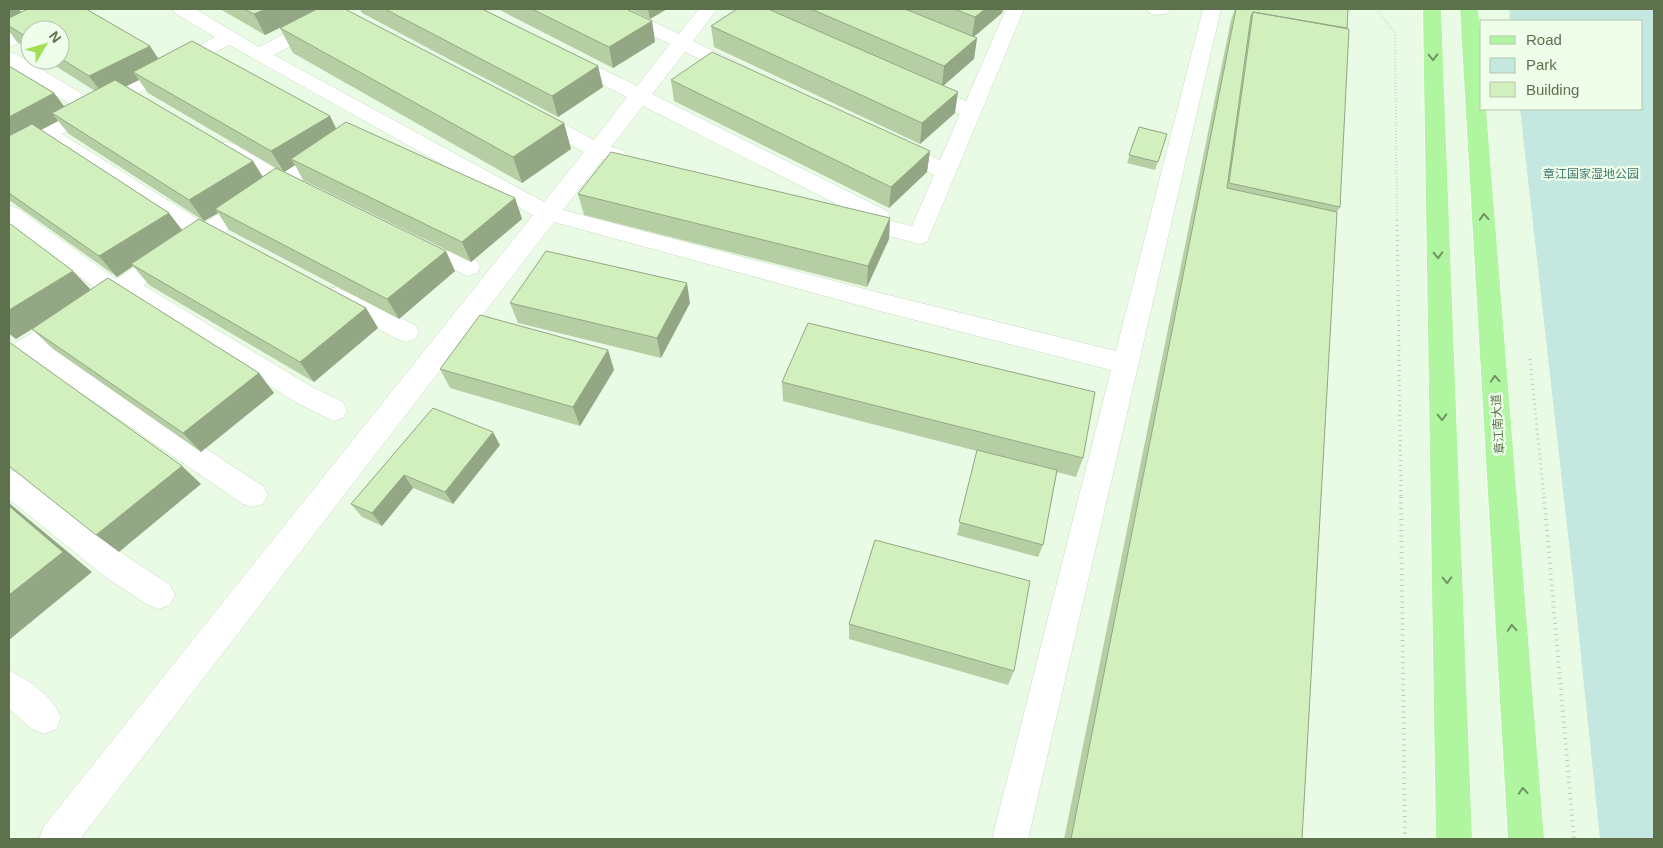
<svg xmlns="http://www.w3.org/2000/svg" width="1663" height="848" font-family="Arial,'Noto Sans SC',sans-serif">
  <rect width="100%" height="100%" fill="#e9fbe5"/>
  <path fill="#c4e8e0" d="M1509,9H1654V839H1600L1573,579L1520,109H1642V21H1510Z"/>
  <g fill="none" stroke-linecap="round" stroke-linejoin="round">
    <defs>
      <path id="minor" d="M173,9H195L259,47L332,9H354L352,13L274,55L544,202L584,152L526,121L523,116L526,111L533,110L540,111L594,140L627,97L560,63L557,59L560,55L567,53L574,55L637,86L670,44L606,13L604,9H627L679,34L699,9H717L693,41L749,68L752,72L749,76L742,78L735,76L685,52L652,94L887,211L890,216L888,220L912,226L934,175L887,152L884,147L887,142L895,140L940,160L960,114L915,93L912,89L915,85L922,83L966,101L1006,9H1024L927,242L919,244L845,224L841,218L845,212L850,211L643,106L611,147L623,150L626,155L623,160L615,162L603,159L563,210L880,293L1116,351L1203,9H1221L1028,839H992L1111,370L880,311L554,222L80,839H39L44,826L533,215L229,45L62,134L204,223L267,183L218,154L215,149L218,144L226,142L234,144L283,173C298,163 319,143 338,148L341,153L338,158L143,285L312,387L343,402L347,410L343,418L333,421L294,401L125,297L51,346L263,486L268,495L263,504L253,507L243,504L31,359L18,367L9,370V347L98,290L9,224V205L17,208L116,279L187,234L46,143L17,159L9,161V145L78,109L9,66V52L16,54L94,101L215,37L175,13Z
        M1147,9H1170L1168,13L1156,15L1149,13Z
        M30,25L37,27L39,30H30V38L9,47V34Z
        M416,235L477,261L480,267L477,273L468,276L408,249L404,243L408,237Z
        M336,287L415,325L419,332L415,339L406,342L397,339L327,302L324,296L327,290Z
        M9,470L19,473L126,556L170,585L175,595L170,605L159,609L148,605L104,576L9,499Z
        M9,671C29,679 53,697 61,717L56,729L44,734L32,729L9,709Z"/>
      <path id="major" d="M1423,9H1441L1472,839H1436Z
        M1460,9H1478L1482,53V109H1486L1544,839H1508Z"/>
    </defs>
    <use href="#minor" stroke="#c8dcbe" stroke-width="1"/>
    <use href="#major" stroke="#fff" stroke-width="1"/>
    <path stroke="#b6d3a1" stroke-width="2.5" stroke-dasharray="0.5 2.5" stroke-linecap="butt" d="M1376,9L1395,33L1397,221"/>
    <path stroke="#b6d3a1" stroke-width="3" stroke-dasharray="1 4" stroke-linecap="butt" d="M1397,220L1401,498
      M1530,359L1544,498"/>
    <path stroke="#b6d3a1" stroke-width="4" stroke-dasharray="1 4.5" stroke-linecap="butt" d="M1401,497L1405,839
      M1544,497L1574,839"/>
    <use href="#minor" fill="#fff" fill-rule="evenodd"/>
    <use href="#major" fill="#b0f6a1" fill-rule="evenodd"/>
  </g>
  <path fill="#b5cea3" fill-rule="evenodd" d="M9,9L21,12L330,116L336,128L515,198L522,219L471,262L303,180L295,165L285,172L455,271L399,319L229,230L218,213L204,221L69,134L58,121L41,130L169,213L182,230L366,308L378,328L314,382L149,285L133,266L117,277L9,200V66L54,93L64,107L95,91L46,60H60V30H30V50L17,42L9,31ZM139,80L148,93L276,168L263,176L126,86Z
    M220,9H314L315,10L564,123L571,149L522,183L293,53L280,28L265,35Z
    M360,9H482L598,66L603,87L558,117L362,13Z
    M498,9H626L652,21L655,42L613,68Z
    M629,9H667L650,19Z
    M737,9H1003L1002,13L974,37L977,38L974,59L943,85L955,113L920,144L714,47L711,26Z
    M1235,9H1348L1340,207L1337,212L1302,839H1064L1231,20Z
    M671,80L930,151L927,172L889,208L674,101Z
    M1139,127L1167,134L1155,170L1127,163Z
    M578,194L890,218L889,239L867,287L584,215Z
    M9,223L91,290L259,373L274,393L201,452L53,349L32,329L16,339L9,334Z
    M510,303H690L661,358L518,323Z
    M608,350L614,370L580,426L450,388L440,369Z
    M782,382L1083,458L1076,477L1057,472L1043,545L1038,557L957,535L977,451L783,401Z
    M433,408L500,445L453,504L413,488L382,526L362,517L351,504Z
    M849,624L1014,671L1008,685L849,639Z"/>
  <path fill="#93a785" d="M9,9H19L27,20L9,26Z
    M266,9H314L315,10L265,35L254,14Z
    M648,9H667L650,19Z
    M985,9H1003L1002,13L972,38L975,17Z
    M652,21L655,42L613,68L609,47Z
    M977,38L974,59L942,87L944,66Z
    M150,46L164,67L133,72L139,80L105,97L89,76Z
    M598,66L603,87L558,117L552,96Z
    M958,92L955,113L920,144L922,123Z
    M54,93L70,114L52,113L58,121L9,147V117Z
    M330,116L340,137L291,159L295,165L284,172L271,151Z
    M564,123L571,149L522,183L513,157Z
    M930,151L927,172L889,208L891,187Z
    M253,161L266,182L215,209L218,213L204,221L189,200Z
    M515,198L522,219L471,262L462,242Z
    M169,213L185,234L131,264L133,266L117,277L99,256Z
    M890,218L889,239L867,287L868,266Z
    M446,251L455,271L399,319L387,299Z
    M73,271L92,291L16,339L9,333V310Z
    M687,283L690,303L661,358L657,338Z
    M366,308L378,328L314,382L300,362Z
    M608,350L614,370L580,426L573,407Z
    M259,373L274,393L201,452L183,433Z
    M493,432L500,445L453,504L445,492Z
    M182,466L201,484L119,552L96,535Z
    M404,475L413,488L382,526L372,513Z
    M9,503L92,572L9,640Z"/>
  <path fill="#d2efbe" stroke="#93a785" d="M28,9H86L150,46L89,76L60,58V30H30V39L9,26V18Z
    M244,9H266L254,14Z
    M317,9H345L564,123L513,157L280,28Z
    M385,9H482L598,66L552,96Z
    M532,9H626L652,21L609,47Z
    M737,9H768L958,92L922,123L711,26Z
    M811,9H905L977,38L944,66Z
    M954,9H985L975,17Z
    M1236,9H1348L1347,28L1253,12L1251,16L1227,188L1337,212L1302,839H1071Z
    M1253,12L1349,29L1340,207L1229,183Z
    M192,41L330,116L271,151L133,72Z
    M712,52L930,151L891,187L671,80Z
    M9,66L54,93L9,117Z
    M115,80L253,161L189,200L52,113Z
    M346,122L515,198L462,242L291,159Z
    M32,124L169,213L99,256L9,193V136Z
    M1139,127L1167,134L1158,162L1129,155Z
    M611,152L890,218L868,266L578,194Z
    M276,168L446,251L387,299L215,209Z
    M199,219L366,308L300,362L131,264Z
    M9,223L73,271L9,310Z
    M546,251L687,283L657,338L510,303Z
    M108,278L259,373L183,433L32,329Z
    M480,315L608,350L573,407L440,369Z
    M808,323L1095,392L1083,458L782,382Z
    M9,342L182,466L96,535L9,466Z
    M433,408L493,432L445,492L404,475L372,513L351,504Z
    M977,450L1057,470L1043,545L959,522Z
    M9,506L63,552L9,595Z
    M875,540L1030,581L1014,671L849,624Z"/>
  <defs><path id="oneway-chevron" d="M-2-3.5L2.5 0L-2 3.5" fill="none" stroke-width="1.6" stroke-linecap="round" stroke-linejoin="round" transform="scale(1.25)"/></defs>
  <g stroke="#729361">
    <use href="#oneway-chevron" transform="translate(1433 57) rotate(88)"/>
    <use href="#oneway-chevron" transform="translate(1484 217) rotate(-94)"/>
    <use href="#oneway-chevron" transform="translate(1438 255) rotate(88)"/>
    <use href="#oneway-chevron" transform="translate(1495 379) rotate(-94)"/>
    <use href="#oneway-chevron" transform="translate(1442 417) rotate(88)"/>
    <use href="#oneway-chevron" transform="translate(1447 580) rotate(88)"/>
    <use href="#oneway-chevron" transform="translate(1512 628) rotate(-94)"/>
    <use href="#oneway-chevron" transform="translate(1523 791) rotate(-94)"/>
  </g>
  <g text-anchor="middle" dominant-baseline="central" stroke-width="4.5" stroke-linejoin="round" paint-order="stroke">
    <g font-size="12" fill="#447872" stroke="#eefeeb">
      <text x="1591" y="174">章江国家湿地公园</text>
    </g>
    <g font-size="12" fill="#5d724c" stroke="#eefeeb">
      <text transform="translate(1498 424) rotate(-94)">章江南大道</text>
    </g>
  </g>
  <rect width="1663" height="848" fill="none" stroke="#5d724c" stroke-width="20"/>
  <rect x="1480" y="20" width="162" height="90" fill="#eefeeb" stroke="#b4c6ab"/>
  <rect x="1490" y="36" width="25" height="8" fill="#b0f6a1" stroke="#b4c6ab"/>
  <text x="1526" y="45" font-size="15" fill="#5d724c">Road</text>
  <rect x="1490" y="58" width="25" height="15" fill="#c4e8e0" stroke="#b4c6ab"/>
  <text x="1526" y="70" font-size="15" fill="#5d724c">Park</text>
  <rect x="1490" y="82" width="25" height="15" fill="#d2efbe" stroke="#b4c6ab"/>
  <text x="1526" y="95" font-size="15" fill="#5d724c">Building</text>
  <g transform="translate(45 45) rotate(52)"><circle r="24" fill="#eefeeb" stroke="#b4c6ab"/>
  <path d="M0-4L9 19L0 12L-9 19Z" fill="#a2de51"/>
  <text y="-8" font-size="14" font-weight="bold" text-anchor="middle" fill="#5d724c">N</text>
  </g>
</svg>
